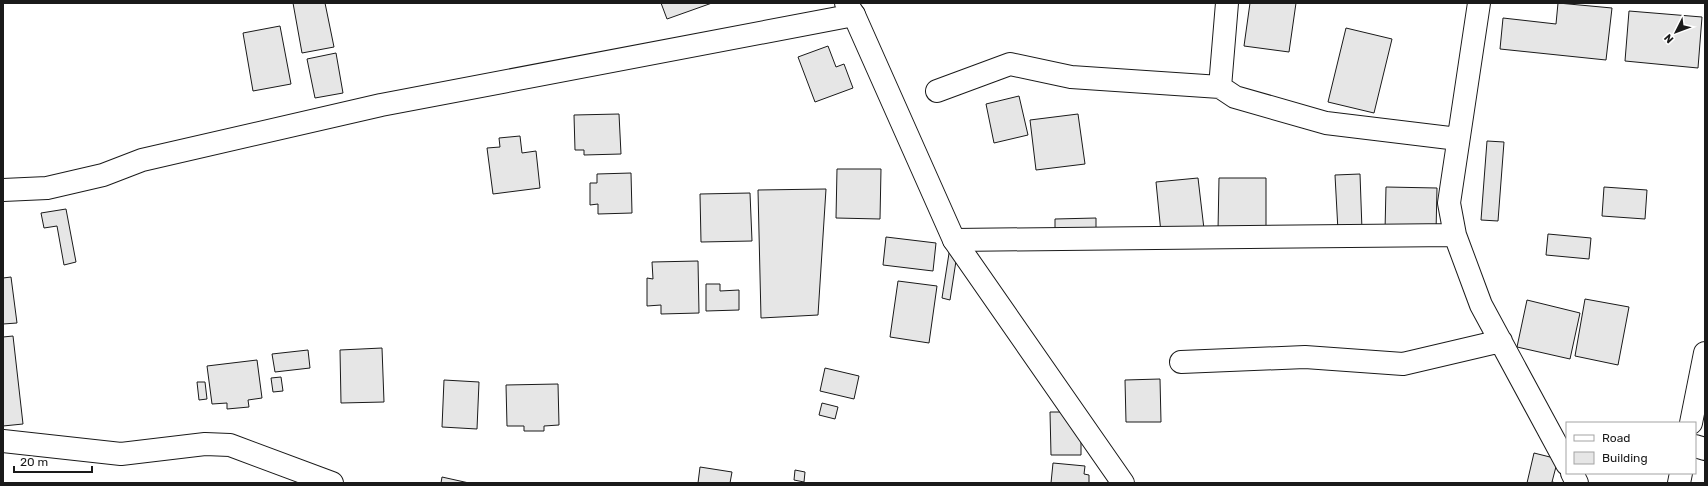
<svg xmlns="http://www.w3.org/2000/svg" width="1708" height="486" font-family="Rubik,sans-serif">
  <rect width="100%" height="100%" fill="#fff"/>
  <path fill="#e6e6e6" stroke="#1a1a1a" d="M293,3H325L334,47L302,53Z
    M661,3H712L667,19Z
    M1250,3H1296L1289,52L1244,46Z
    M1558,3L1612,8L1606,60L1500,49L1503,18L1556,24Z
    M1629,11L1702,17L1698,68L1625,61Z
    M280,26L291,84L253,91L243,33Z
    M1346,28L1392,39L1374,113L1328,102Z
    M828,46L836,67L844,64L853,88L815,102L798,57Z
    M336,53L343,93L315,98L307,59Z
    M1019,96L1028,135L994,143L986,104Z
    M619,114L621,154L584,155V150H575L574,115Z
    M1078,114L1085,164L1036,170L1030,120Z
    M520,136L522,153L536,151L540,188L493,194L487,148L500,147L499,138Z
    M1487,141L1504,142L1498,221L1481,220Z
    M837,169H881L880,219L836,218Z
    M631,173L632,213L598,214V204L590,205V183H597V174Z
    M1360,174L1362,230L1338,231L1335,175Z
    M1198,178L1204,229L1161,233L1156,182Z
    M1219,178H1266V231L1218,230Z
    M1386,187L1437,188L1436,232L1385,231Z
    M1604,187L1647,190L1645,219L1602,216Z
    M826,189L818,315L761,318L758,190Z
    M750,193L752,241L701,242L700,194Z
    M66,209L76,262L64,265L57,226L44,228L41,213Z
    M1096,218V236H1055V219Z
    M1548,234L1591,238L1589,259L1546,255Z
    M886,237L936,243L933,271L883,265Z
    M950,247L958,248L950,300L942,298Z
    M698,261L699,313L661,314V305L647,306V278L653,279L652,262Z
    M11,277L17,323L3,324V278Z
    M898,281L937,286L929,343L890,337Z
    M706,284H720V291L739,290V310L706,311Z
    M1585,299L1629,307L1618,365L1575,356Z
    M1527,300L1580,313L1570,359L1517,347Z
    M13,336L23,424L3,426V337Z
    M382,348L384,402L341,403L340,350Z
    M308,350L310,368L275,372L272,354Z
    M257,360L262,398L248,400L249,407L227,409V403L212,404L207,366Z
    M825,368L859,376L854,399L820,391Z
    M281,377L283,391L273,392L271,378Z
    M1160,379L1161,422H1126L1125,380Z
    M444,380L479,382L477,429L442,427Z
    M197,382H205L207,399L199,400Z
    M558,384L559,425L544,426V431H524V426H507L506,385Z
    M822,403L838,407L835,419L819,415Z
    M1050,412H1081V455H1051Z
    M1534,453L1558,459L1552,482L1557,483H1527Z
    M1053,463L1085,466L1084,474L1089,475V483H1051Z
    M700,467L732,472L730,483H698Z
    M795,470L805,472L804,482L794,480Z
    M442,477L469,483H441Z"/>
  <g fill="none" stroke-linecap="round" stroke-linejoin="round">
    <defs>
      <path id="minor" d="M1479,3L1449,203L1455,235L1481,305L1567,464
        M1220,87L1227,3
        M937,91L1010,64L1071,77L1220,87L1235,97L1326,123L1458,139
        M3,190L47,188L103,175L142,160L381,105L854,15
        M954,240L1455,235
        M1181,362L1305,357L1403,364L1501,341
        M1691,423L1705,353
        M3,441L121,454L205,444L230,445L332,483
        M1695,446L1705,449
        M1572,473L1577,483
        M1679,483L1681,473"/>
      <path id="tertiary" d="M846,3L854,15L954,240L1123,483"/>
    </defs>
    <use href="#minor" stroke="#1a1a1a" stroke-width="24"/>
    <use href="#tertiary" stroke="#1a1a1a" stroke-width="24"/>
    <use href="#minor" stroke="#fff" stroke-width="22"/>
    <use href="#tertiary" stroke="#fff" stroke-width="22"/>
  </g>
  <rect width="1708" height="486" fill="none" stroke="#1a1a1a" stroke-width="8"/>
  <rect x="1566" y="422" width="130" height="52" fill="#ffffff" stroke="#a3a3a3"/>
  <rect x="1574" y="435" width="20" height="6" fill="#ffffff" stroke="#a3a3a3"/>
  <text x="1602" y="442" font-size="12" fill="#1a1a1a">Road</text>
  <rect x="1574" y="452" width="20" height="12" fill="#e6e6e6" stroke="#a3a3a3"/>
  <text x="1602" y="462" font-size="12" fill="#1a1a1a">Building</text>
  <g transform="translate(1676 32) rotate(228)" stroke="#ffffff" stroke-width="3" paint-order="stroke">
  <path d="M0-3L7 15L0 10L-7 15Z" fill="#1a1a1a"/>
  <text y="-6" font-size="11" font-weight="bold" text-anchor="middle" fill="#1a1a1a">N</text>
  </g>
  <path d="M14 466v6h78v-6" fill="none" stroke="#1a1a1a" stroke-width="2"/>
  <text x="20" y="466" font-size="12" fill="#1a1a1a" stroke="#ffffff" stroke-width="3" paint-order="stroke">20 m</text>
</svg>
